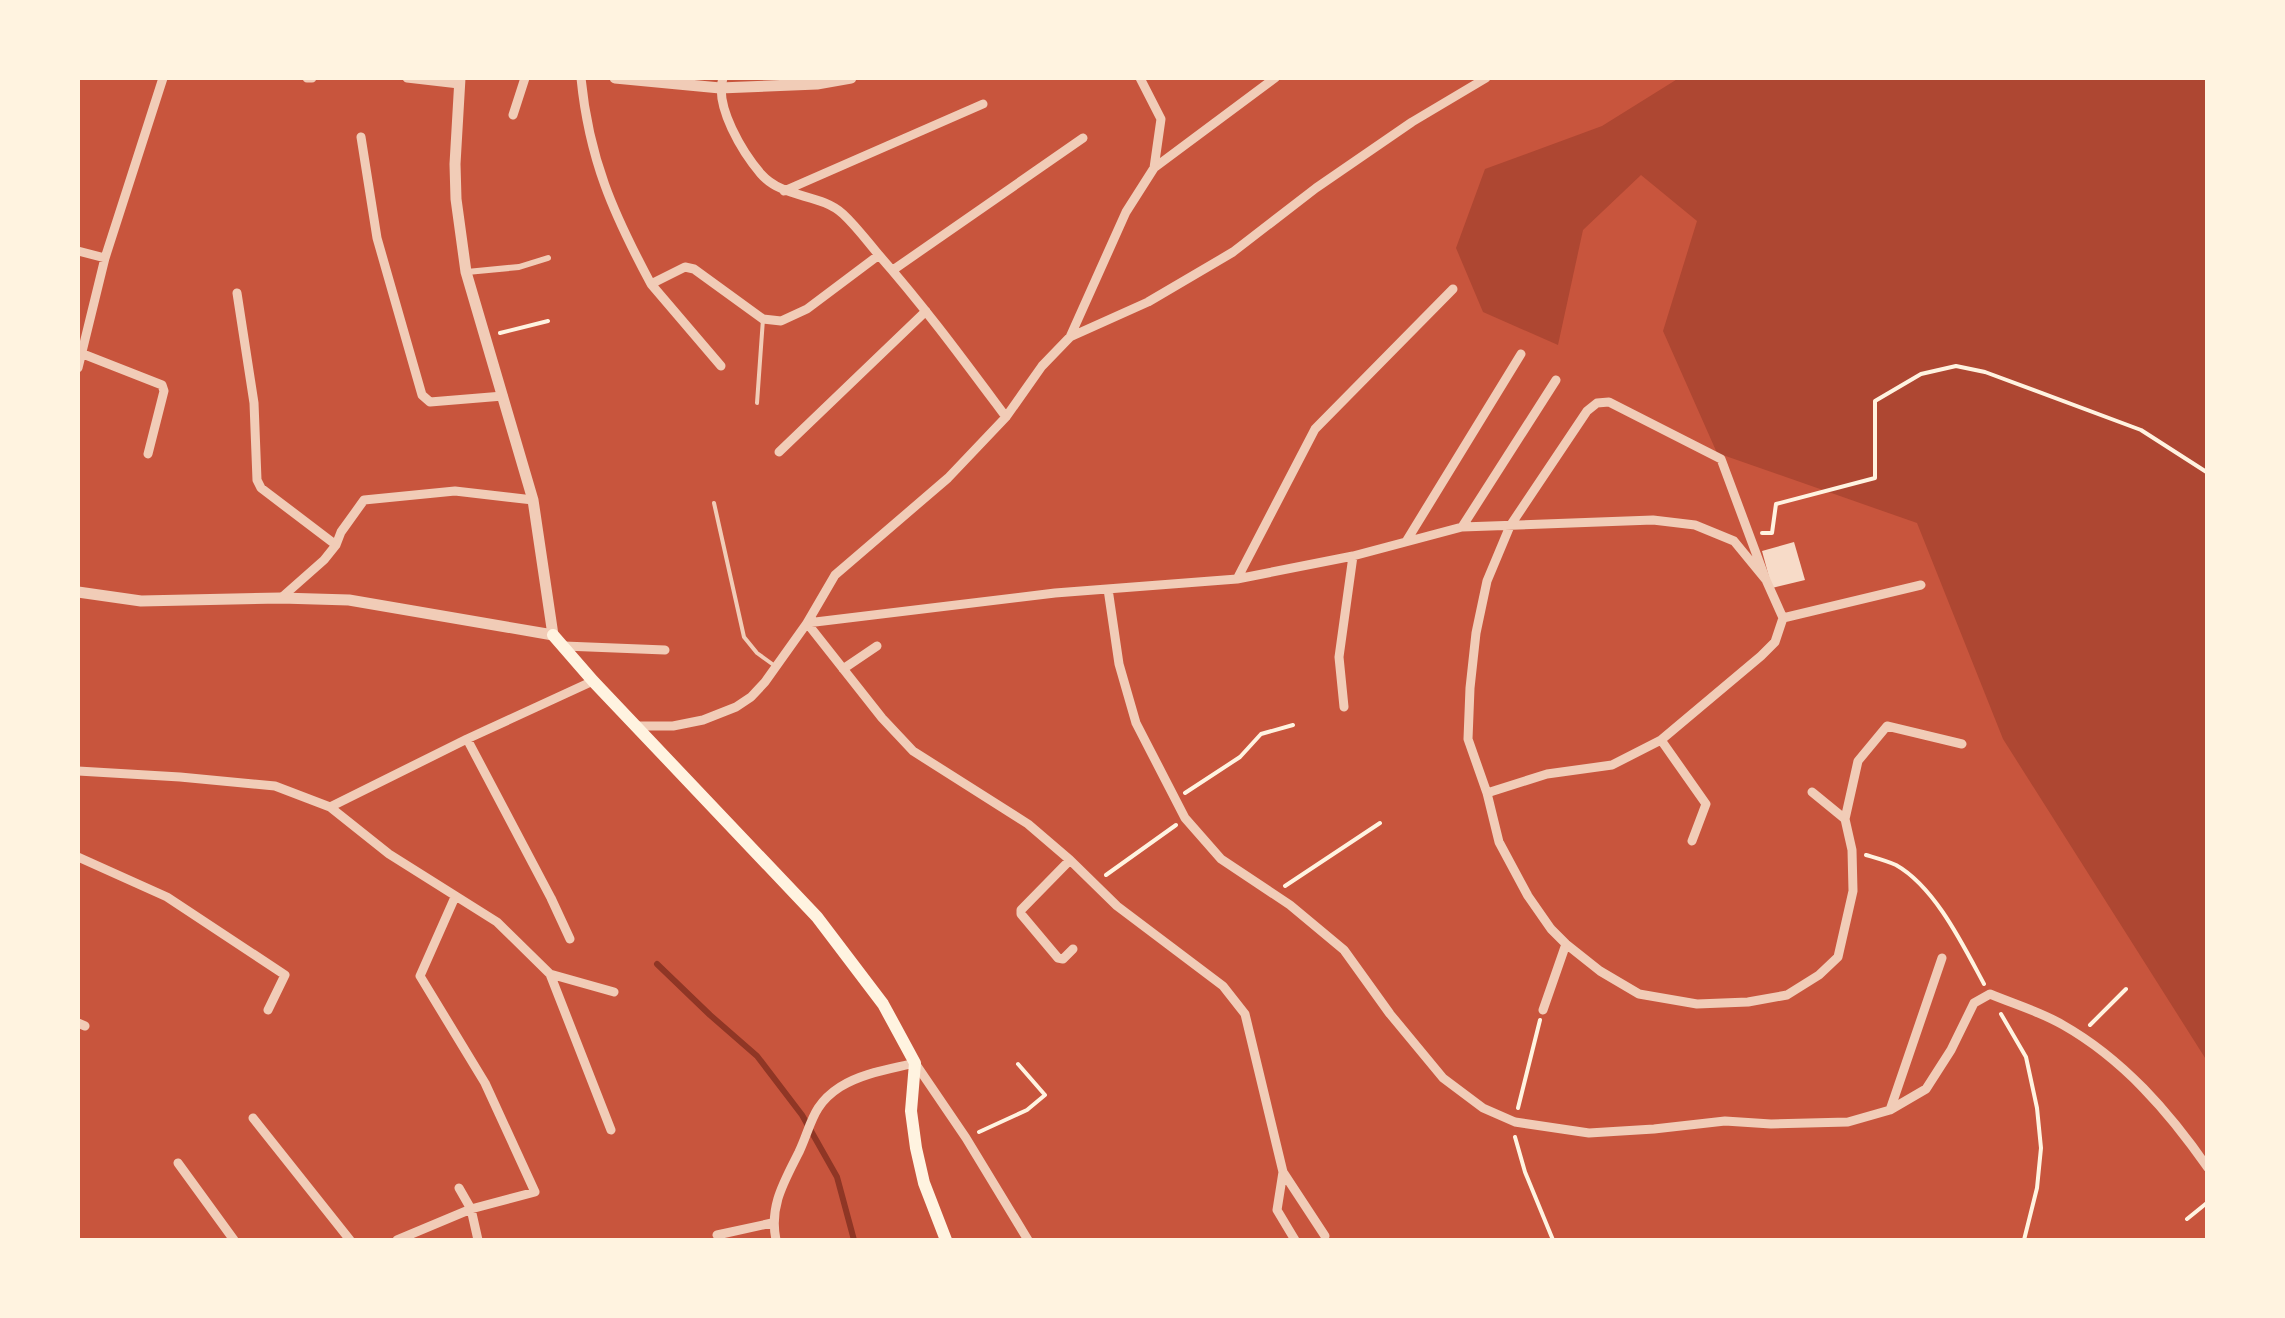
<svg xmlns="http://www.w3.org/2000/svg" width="2285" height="1318" font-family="'IBM Plex Sans',sans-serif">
  <rect width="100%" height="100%" fill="#c8553d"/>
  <path fill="#ae4732" d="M1679,78H2207V1061L2003,739L1917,523L1717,453L1663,331L1697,221L1641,175L1583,230L1558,345L1483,312L1456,248L1485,169L1602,126Z"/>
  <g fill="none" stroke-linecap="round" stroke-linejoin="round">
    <path stroke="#8f3625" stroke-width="6" d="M657,964L710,1015L757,1056L802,1115L837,1177L854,1240"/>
  </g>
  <path fill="#f7dbc8" d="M1794,542L1805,580L1772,588L1762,551Z"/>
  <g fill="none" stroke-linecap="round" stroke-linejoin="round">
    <path stroke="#fff3e0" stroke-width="4" d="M500,333L548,321
      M1762,533H1772L1776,504L1875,478V401L1921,374L1956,366L1985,372L2141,430L2208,473
      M1185,793L1240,757L1261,734L1293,725
      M1866,855C1876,858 1887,861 1896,865C1935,887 1963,945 1984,984
      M1106,875L1176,825
      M1285,886L1380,823
      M2001,1014L2026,1057L2037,1108L2041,1148L2037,1188L2024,1240
      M2090,1025L2126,989
      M1518,1108L1540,1020
      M979,1132L1027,1110L1045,1095L1018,1064
      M1515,1137L1525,1172L1553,1240
      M2187,1219L2208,1202"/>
    <path stroke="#f1ccb7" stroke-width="4" d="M757,403L763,319
      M714,503L744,637L757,653L775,666"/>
    <path stroke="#f1ccb7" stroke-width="6" d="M467,272L519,267L548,258"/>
    <path stroke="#f1ccb7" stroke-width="9" d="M307,78H312
      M407,78L459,84
      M581,78C589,159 613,213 651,284L685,267L694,269L763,319L781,321L807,309L879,255
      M723,78C714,106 743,153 761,174C783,199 820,193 843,214C856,226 867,241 878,254C924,306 965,362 1006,417
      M1140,78L1161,119L1154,168
      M513,115L525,78
      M361,137L377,238L422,395L430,402L503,396
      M784,191L983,104
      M78,251L105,258
      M893,270L1083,138
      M651,284L721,366
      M237,293L254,403L257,480L261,488L336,545
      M1070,337L1148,302L1233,252L1316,188L1412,122L1486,78
      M83,354L162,385L164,391L148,454
      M78,368L105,258L163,78
      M779,452L926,311
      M1462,527L1556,380
      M1407,540L1521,354
      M1237,579L1315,429L1453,289
      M1766,580L1721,459L1609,402L1597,403L1587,411L1510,526L1487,581L1476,633L1470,688L1468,739L1487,793L1499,842L1528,896L1551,929L1566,944L1600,971L1639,994L1697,1004L1748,1002L1787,995L1819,975L1838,957L1853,891L1852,850L1845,819L1858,761L1887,726L1962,744
      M1108,589L1119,664L1136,723L1185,818L1221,859L1290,905L1344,950L1390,1014L1443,1078L1483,1108L1515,1122L1589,1133L1654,1129L1725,1121L1771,1124L1848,1122L1890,1110L1926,1089L1951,1050L1974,1003L1990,994C2014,1004 2041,1012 2063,1025C2123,1059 2169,1112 2208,1168
      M281,598L324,560L336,545L341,532L364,500L455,491L533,500
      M1783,618L1921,585
      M807,623L1055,593L1237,579L1353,556L1462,527L1653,520L1695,525L1734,541L1766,580L1783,618
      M807,623L882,718L913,751L1028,824L1070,860L1117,906L1223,986L1245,1014L1283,1172L1325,1236
      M564,646L665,650
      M843,669L877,646
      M1344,707L1339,657L1353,556
      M636,726H673L703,720L736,707L751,697L765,682L807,623L835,575L948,478L1006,417L1042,366L1070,337L1126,212L1154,168L1275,78
      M467,739L551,898L570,939
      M1661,740L1706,804L1692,841
      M78,771L180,777L275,786L330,807L389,854L497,922L550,974L611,1130
      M1812,792L1845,819
      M1487,793L1547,774L1612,765L1661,740L1761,656L1775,642L1783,618
      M330,807L467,739L593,681
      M78,857L167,897L285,975L268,1010
      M1070,860L1021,910V914L1058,958L1063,959L1073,949
      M550,974L614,992
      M1543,1010L1566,944
      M78,1023L85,1026
      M1890,1110L1942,958
      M253,1118L350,1240
      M178,1163L234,1240
      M1283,1172L1277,1210L1295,1240
      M459,1188L471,1209L478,1240
      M717,1235L772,1223
      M397,1240L471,1209L535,1192L485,1083L420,976L455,897
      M776,1240C769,1206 784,1182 799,1152C812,1124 812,1105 840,1087C862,1073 891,1069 915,1063L966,1138L1028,1240"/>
    <path stroke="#f1ccb7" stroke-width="11" d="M615,78L720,88L817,84L851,78
      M78,592L141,601L281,598L349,600L553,635L533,500L466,272L456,199L455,164L460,78"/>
    <path stroke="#fff3e0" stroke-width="12" d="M553,635L593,681L817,917L883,1004L915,1063L911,1111L916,1148L924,1183L946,1240"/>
  </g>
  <rect width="2285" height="1318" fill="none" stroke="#fff3e0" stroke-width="160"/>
</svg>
